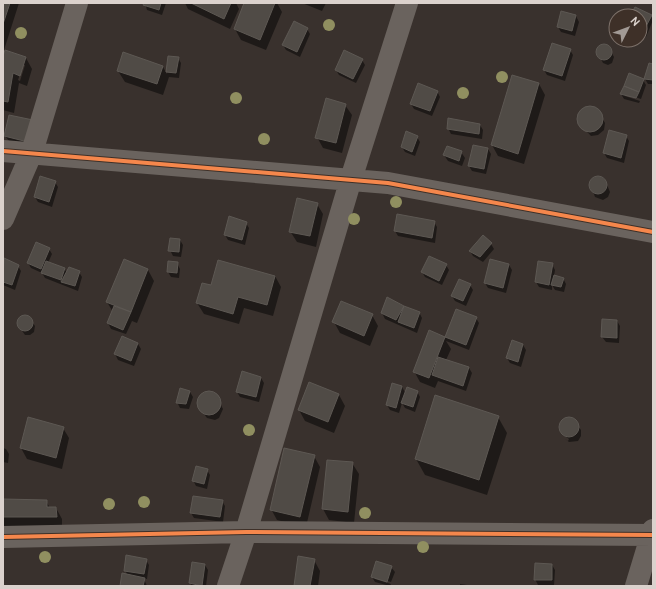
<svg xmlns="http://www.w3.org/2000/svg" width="656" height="589" font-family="Cabin,sans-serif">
  <rect width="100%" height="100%" fill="#39312d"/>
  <path fill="#0007" fill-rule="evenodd" d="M3,3H19L4,50L3,49Z
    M145,3H166L162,15L147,10Z
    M185,3H236L239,9L230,29L188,9Z
    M245,3H277L282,12L266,50L241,40L235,29Z
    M302,3H326L322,11Z
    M635,8L651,16L653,20L646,37L640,33V16H631Z
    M562,12L576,16L579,22L575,36L561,32L558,27Z
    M307,29L310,34L300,57L286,50L283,45Z
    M603,45L609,48L614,57L612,63L608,65L603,63L598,53L599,47Z
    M570,50L573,55L565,81L547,75L544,70Z
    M6,51L26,58L32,69L27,86L19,83L14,113L3,110V59ZM23,65H25L20,81L18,80Z
    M124,54L163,67L167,74L169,57L178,58L181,63L179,78L169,77L163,95L125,82L118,71Z
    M362,60L365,65L356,83L339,75L336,70Z
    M653,65V84H648L645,79Z
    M643,80L646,85L641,99L625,94V96L640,101L639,103L624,99L621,94Z
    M539,84L545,95L524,164L498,156L492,145Z
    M437,91L440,97L432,116L414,109L411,104Z
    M345,105L352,115L342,153L323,148L317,137Z
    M586,107L597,110L605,123L604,130L598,135L591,136L579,123L581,112Z
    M10,116L30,147L9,141L5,136Z
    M480,125L483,130L482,139L451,134L448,128Z
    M626,136L629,141L624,163L607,158L604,153Z
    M417,137L420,142L415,156L405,152L402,147Z
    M488,149L491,154L486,174L472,171L469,166Z
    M461,152L465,158L462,166L448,161L444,155Z
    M598,176L604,178L610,192L608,197L603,200L595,197L590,183L593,178Z
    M55,182L58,187L52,207L38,202L35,197Z
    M317,204L323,214L316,247L297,242L290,231Z
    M434,222L437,227L435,243L398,236L395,231Z
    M246,223L249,228L245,245L228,240L225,235Z
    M180,240L183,245L181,257L173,256L170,250Z
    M491,244L494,249L483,262L473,256L470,251Z
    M49,249L52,254L48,263L64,268L67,273L79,272L82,277L78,291L45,278L42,273L31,268L28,263Z
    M5,260L18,266L21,271L15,290L3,285Z
    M124,260L148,270L154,281L137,323L132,321L126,334L111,329L108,323L113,312L107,302Z
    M177,263L180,269L179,278L171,277L168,272Z
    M552,264L555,270L554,276L563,278L566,284L564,292L555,290L552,285V290L539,287L536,282Z
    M446,265L449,270L442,285L425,277L422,272Z
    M509,265L512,270L506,293L488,288L485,283Z
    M275,276L281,287L273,316L244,308L239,324L204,314L197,303Z
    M470,285L473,290L466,306L455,301L452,296Z
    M388,299L419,312L422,318L417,333L385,319L382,313Z
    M457,310L476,318L479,323L469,350L446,341L451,349L446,360L469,368L472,373L466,391L438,381L435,388L420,382L414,371L430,332L446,338Z
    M372,315L378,326L370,346L340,333L334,322Z
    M23,316H28L35,326L34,332L30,335H25L18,325V319Z
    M617,321L620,326L619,343L606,342L602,337Z
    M122,338L138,344L141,349L134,366L118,360L115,354Z
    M523,345L526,350L521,367L510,363L507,358Z
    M261,378L264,383L259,402L240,397L237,392Z
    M393,385L402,387L406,394L417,391L420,397L415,412L405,408L402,403L399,413L390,410L387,405Z
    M190,392L193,397L189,409L180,408L177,402Z
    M209,392L216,395L223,409L219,418L215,420L207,418L198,406L199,398Z
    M339,395L345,406L334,433L305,421L299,410Z
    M498,417L507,433L487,495L425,475L416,459Z
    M28,418L63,428L69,438L62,469L27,459L21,448Z
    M571,418L581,430V436L578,441L569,442L564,438L568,441L569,439L561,433L559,426L562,420Z
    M3,448L6,449L9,454L8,463L3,462Z
    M314,456L320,467L306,527L277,520L271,509Z
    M352,463L359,474L354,523L329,520L323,509Z
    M207,470L210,475L207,489L196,486L193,480Z
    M3,500L46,501L50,508H56L62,519V528H3Z
    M222,501L225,506L223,522L194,518L191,513Z
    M146,560L149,565L147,579H144L147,586H121L128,576L125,570Z
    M314,560L320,571L318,586H295Z
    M205,565L208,570L206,586H192L190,583Z
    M552,565L555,570L554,585H538L535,579Z
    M391,567L395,572L391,582L375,577V579L391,584L390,586L375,582L372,577Z
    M460,584L474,586H475H460Z"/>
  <path fill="#504b46" stroke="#5d5853" d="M3,3H10L3,24Z
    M144,3H161L159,10L143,5Z
    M191,3H231L224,19Z
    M244,3H275L260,40L234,29Z
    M635,7L652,15L643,32L640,30V16H630Z
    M561,11L576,15L572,31L557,27Z
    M294,21L308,28L297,52L282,45Z
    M552,43L571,49L562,76L543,70Z
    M596 52a8 8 0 1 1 16 0a8 8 0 1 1-16 0Z
    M5,50L26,57L20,76L13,73L8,102L3,101V56Z
    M344,50L363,59L353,79L335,70Z
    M123,52L163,66L157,84L117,71Z
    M168,56L179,57L176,73L166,72Z
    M649,63L653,64V80L644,79Z
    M629,73L644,79L639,92L624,86Z
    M512,75L539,83L518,154L491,145Z
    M418,83L438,91L430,111L410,104Z
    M624,86L639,92L636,98L620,94Z
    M326,98L346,104L336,143L315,138Z
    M577 119a13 13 0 1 1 26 0a13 13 0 1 1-26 0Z
    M9,115L33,120L28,142L4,136Z
    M448,118L480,124L479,134L447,129Z
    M609,130L627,135L621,158L603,153Z
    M406,131L418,136L412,152L401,147Z
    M473,145L488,148L484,169L468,166Z
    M447,146L462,151L459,161L443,155Z
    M589 185a9 9 0 1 1 18 0a9 9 0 1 1-18 0Z
    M40,176L56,181L49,202L34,197Z
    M297,198L318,203L310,236L289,232Z
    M397,214L435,221L432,238L394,231Z
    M229,216L247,222L242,240L224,235Z
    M483,235L492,243L480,257L469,251Z
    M170,238L180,239L179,252L168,251Z
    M36,242L50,248L41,269L27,263Z
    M429,256L447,264L439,281L421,272Z
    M4,258L19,265L12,285L3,282Z
    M124,259L148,269L131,312L106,302Z
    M490,259L509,264L503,288L484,283Z
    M218,260L275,276L267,305L238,297L233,314L196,303L202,283L211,285Z
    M46,261L65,268L61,280L41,273Z
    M168,261L178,262L177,273L167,272Z
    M538,261L553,263L549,285L535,282Z
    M69,267L80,271L75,286L61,282Z
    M554,275L564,278L561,287L551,285Z
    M459,279L471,284L463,301L451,296Z
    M387,297L404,306L396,320L381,313Z
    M341,301L373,314L364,336L332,322Z
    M114,306L131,312L123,330L107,323Z
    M404,306L420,312L414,328L398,322Z
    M456,309L477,317L466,345L445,337Z
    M17 323a8 8 0 1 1 16 0a8 8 0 1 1-16 0Z
    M602,319L617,320V338L601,337Z
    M429,330L445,337L429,378L413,372Z
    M122,336L138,343L131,361L114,354Z
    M512,340L523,344L518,362L506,358Z
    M438,357L469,367L463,386L432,375Z
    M242,371L261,377L256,397L236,392Z
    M309,382L339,394L328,422L298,410Z
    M392,383L402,386L396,408L386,405Z
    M407,387L418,391L413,407L401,403Z
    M180,388L190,391L186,404L176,403Z
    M197 403a12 12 0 1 1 24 0a12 12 0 1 1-24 0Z
    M435,395L499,416L479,480L415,459Z
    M559 427a10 10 0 1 1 20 0a10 10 0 1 1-20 0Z
    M28,417L64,427L56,458L20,448Z
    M284,448L315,455L300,517L270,510Z
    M327,460L353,462L348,512L322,509Z
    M196,466L208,469L204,484L192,481Z
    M193,496L223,500L220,517L190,513Z
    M3,499L47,500V507H56L57,517H3Z
    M126,555L147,559L144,574L124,571Z
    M298,556L315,559L310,586H294Z
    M376,561L392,566L387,582L371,577Z
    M192,562L205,564L202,586L189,583Z
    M535,563L552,564V580H534Z
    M122,573L145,578L143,586H120Z"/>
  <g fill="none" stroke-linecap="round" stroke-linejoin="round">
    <path stroke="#6a635e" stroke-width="22" d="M3,151L388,183L653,232
      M3,219L32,152L77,3
      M3,537L246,532L653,535
      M228,586L246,532L351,179L407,3
      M636,586L653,530"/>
    <defs>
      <path id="cycleway" d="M3,151L388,183L653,232
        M3,537L246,532L653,535"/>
    </defs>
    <use href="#cycleway" stroke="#3e3028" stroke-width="6"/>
    <use href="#cycleway" stroke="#f5874c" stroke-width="4"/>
  </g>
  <g fill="#908f60">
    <circle cx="329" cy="25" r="6"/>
    <circle cx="21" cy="33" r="6"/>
    <circle cx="502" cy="77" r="6"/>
    <circle cx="463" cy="93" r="6"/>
    <circle cx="236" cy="98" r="6"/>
    <circle cx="264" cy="139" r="6"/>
    <circle cx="396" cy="202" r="6"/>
    <circle cx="354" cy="219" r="6"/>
    <circle cx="249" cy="430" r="6"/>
    <circle cx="144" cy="502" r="6"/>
    <circle cx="109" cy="504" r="6"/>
    <circle cx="365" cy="513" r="6"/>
    <circle cx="423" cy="547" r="6"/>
    <circle cx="45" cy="557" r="6"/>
  </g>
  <rect width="656" height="589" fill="none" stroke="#dbd2cd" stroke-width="8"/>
  <g transform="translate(628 28) rotate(48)"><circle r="19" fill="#3e3028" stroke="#7d716a"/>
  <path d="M0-3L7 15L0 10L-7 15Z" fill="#a29a95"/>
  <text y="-6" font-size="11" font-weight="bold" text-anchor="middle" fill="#dbd2cd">N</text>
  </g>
</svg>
